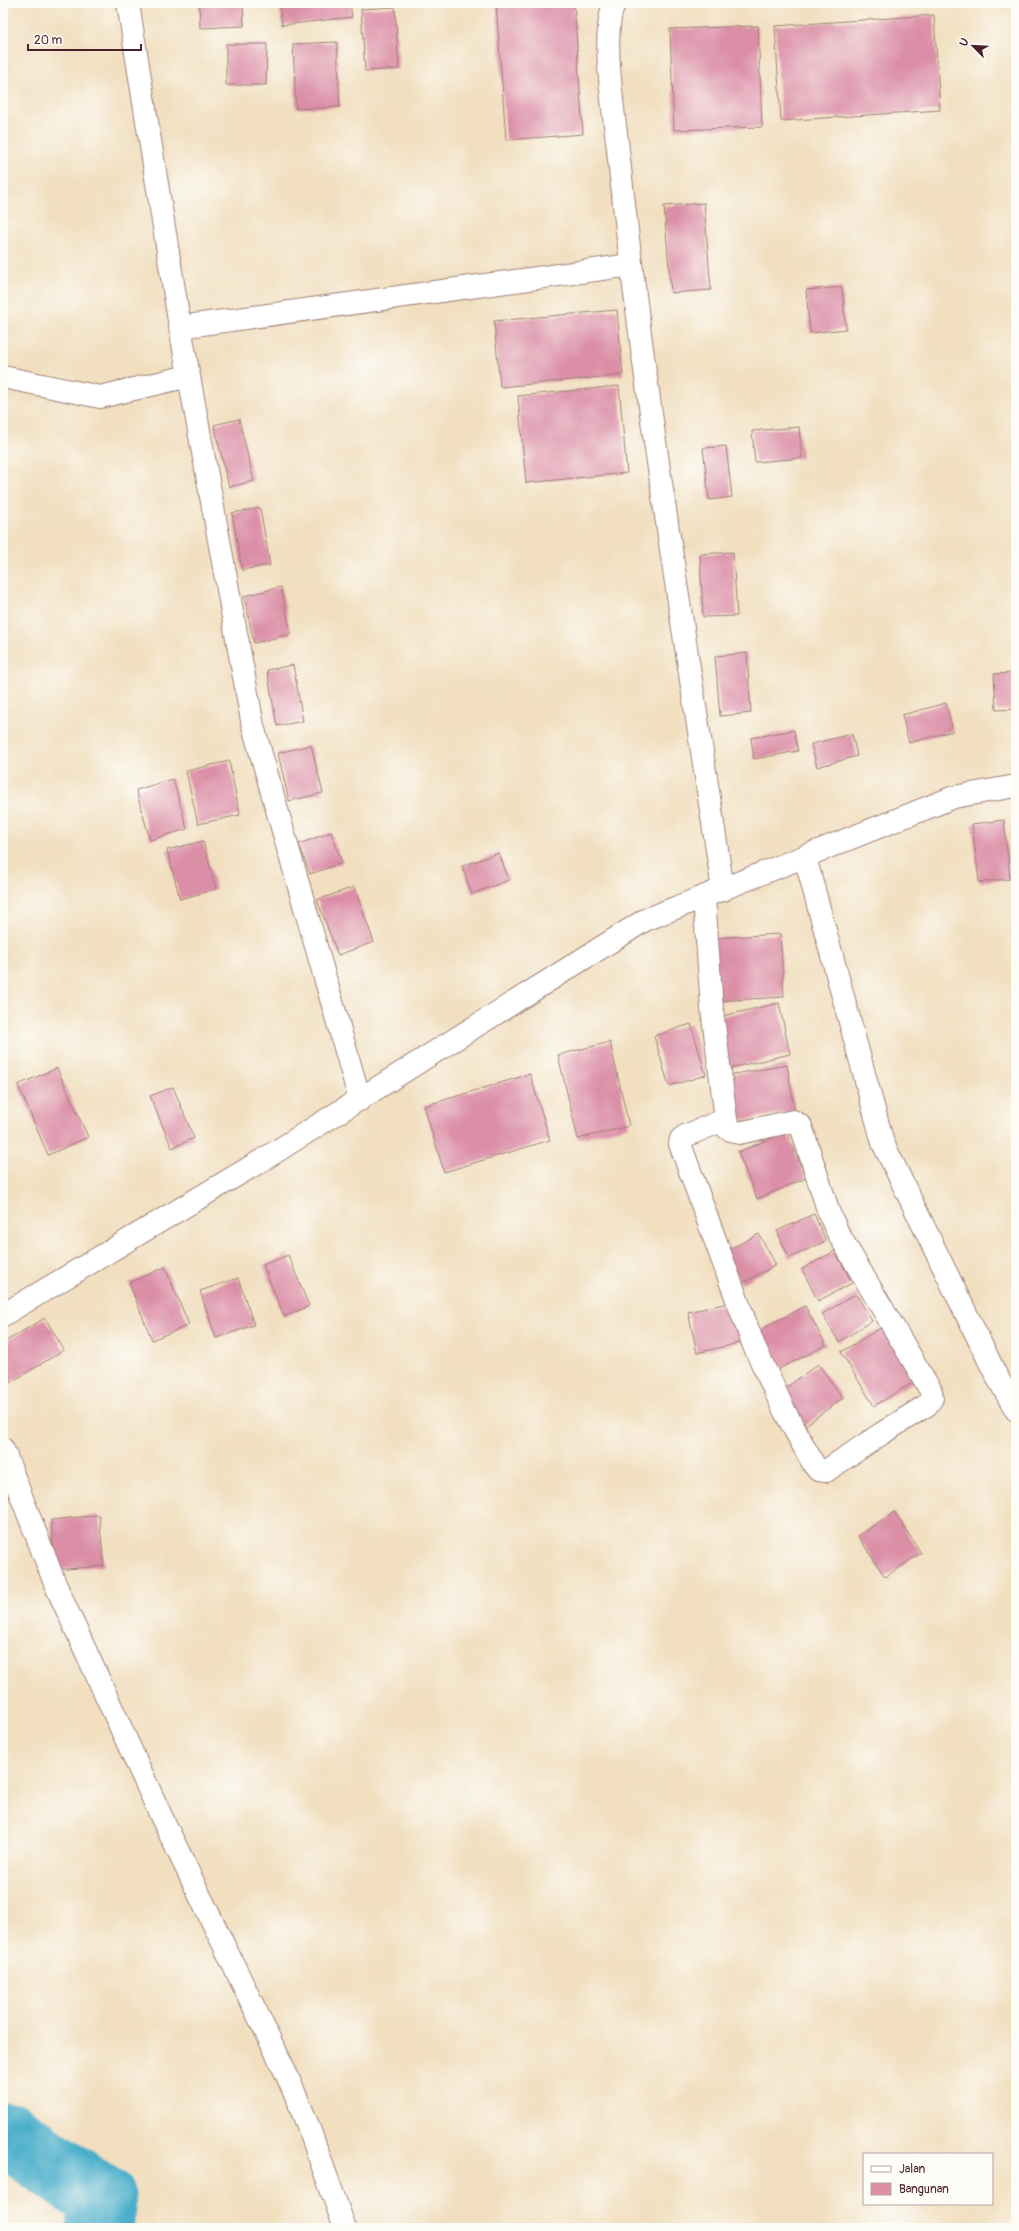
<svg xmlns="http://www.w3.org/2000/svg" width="1019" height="2231" font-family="Pangolin,sans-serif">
  <rect width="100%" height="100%" fill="#fdfcf7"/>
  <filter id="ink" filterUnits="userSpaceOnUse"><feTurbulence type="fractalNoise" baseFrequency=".025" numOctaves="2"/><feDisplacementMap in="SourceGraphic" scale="8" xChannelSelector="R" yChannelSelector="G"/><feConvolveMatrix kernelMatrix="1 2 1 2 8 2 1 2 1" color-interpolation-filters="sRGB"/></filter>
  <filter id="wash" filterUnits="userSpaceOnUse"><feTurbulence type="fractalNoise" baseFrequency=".012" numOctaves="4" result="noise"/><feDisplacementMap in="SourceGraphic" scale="16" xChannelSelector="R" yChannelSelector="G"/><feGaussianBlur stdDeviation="0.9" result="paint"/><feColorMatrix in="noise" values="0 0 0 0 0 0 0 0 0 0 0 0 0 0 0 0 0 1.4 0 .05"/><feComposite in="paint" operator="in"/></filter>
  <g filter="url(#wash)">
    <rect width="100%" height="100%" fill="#f1dfc0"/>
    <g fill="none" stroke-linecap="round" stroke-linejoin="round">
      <path stroke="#4aaeca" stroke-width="68" d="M3,2136L12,2137L102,2199L100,2228"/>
    </g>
    <g id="blocks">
      <path fill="#db8fa7" d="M199,3H243L244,26L200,28Z
        M279,3H350L352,17L282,25Z
        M496,3H574L583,134L506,140Z
        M395,7L399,69L365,71L361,9Z
        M934,15L940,110L781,121L775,26Z
        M758,26L762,127L674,130L670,29Z
        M337,42L340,107L296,109L293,44Z
        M226,44H267L266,85H226Z
        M704,203L711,290L671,293L664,206Z
        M842,287L846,329L810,333L806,290Z
        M617,310L623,375L500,387L494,321Z
        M619,386L627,473L526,483L518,396Z
        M239,419L254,481L229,487L214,425Z
        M799,427L802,458L755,462L752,431Z
        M726,446L732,497L709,500L703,448Z
        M260,508L270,565L242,570L232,513Z
        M733,552L737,616L703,617L700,554Z
        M281,587L291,634L254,643L244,596Z
        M747,653L751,713L720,716L715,656Z
        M293,665L303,721L277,726L267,670Z
        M1016,673V709L996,710L994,674Z
        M946,703L953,731L909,743L902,715Z
        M794,730L798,751L754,759L751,738Z
        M852,734L857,756L817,767L811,744Z
        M311,745L323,793L289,801L278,753Z
        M229,761L240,815L198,824L186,771Z
        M173,779L187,829L150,840L136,790Z
        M1004,820L1010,879L979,882L972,824Z
        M331,832L342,863L310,874L299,844Z
        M203,841L216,889L180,899L167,850Z
        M499,853L509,880L472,894L462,866Z
        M354,887L374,942L338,955L317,900Z
        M780,934L784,997L716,1001L713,938Z
        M779,1003L790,1054L726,1069L714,1018Z
        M691,1024L706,1075L669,1086L654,1036Z
        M610,1042L629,1126L578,1139L558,1055Z
        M787,1065L795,1111L737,1121L729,1075Z
        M57,1068L88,1137L48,1155L18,1085Z
        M530,1074L550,1140L444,1172L424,1106Z
        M173,1087L194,1138L172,1148L150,1096Z
        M787,1132L806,1178L757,1199L738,1152Z
        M814,1214L826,1241L789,1258L777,1231Z
        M759,1234L776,1265L741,1284L724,1252Z
        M835,1251L852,1283L818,1301L802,1269Z
        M288,1255L309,1306L284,1317L263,1265Z
        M165,1267L189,1325L152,1340L129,1283Z
        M238,1278L254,1325L216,1338L200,1291Z
        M856,1294L872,1321L839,1342L822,1314Z
        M733,1302L743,1342L697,1353L688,1312Z
        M805,1306L826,1345L775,1371L755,1333Z
        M45,1318L64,1350L8,1384L3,1375V1343Z
        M884,1326L917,1380L874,1406L841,1352Z
        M818,1364L843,1398L803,1427L779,1393Z
        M894,1512L921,1553L885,1577L858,1536Z
        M99,1515L104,1566L55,1570L51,1520Z"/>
    </g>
  </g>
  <g filter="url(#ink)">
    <use href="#blocks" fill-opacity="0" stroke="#9e7f76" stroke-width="1"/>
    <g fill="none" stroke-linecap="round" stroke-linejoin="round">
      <defs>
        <path id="minor" d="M128,3L180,327L253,726L360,1100
          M615,3C599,30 616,125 619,159C645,403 687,647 723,890
          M180,327L631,265
          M3,377L100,397L189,376
          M805,857L883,1143L996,1375L1016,1410
          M704,897L712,1009L726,1119L685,1136L681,1139L680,1144L754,1346L785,1412L814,1465L818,1470L826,1471L881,1434L927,1405L932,1398L931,1391L838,1233L829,1213L801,1126L793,1121L739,1133L728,1129L726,1119
          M3,1315L269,1156L645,920L954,797L1016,786
          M3,1449L56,1586L162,1818L286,2073L307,2123L345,2228"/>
      </defs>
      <use href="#minor" stroke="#9e7f76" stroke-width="24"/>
      <use href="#minor" stroke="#fff" stroke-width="22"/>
    </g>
  </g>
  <rect width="1019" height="2231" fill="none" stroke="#fdfcf7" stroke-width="16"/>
  <rect x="863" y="2153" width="130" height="52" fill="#fdfcf7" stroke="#b5a4a5"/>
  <rect x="871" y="2166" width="20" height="6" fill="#ffffff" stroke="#b5a4a5"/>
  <text x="899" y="2173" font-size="12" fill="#4a1f2b">Jalan</text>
  <rect x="871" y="2183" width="20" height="12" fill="#db8fa7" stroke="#b5a4a5"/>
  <text x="899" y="2193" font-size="12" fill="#4a1f2b">Bangunan</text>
  <g transform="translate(973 46) rotate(294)" stroke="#fdfcf7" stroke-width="3" paint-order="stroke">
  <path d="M0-3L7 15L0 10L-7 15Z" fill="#4a1f2b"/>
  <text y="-6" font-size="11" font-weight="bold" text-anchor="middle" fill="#4a1f2b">U</text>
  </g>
  <path d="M28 44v6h113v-6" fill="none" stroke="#4a1f2b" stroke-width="2"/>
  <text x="34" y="44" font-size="12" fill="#4a1f2b" stroke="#fdfcf7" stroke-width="3" paint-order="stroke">20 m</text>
</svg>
